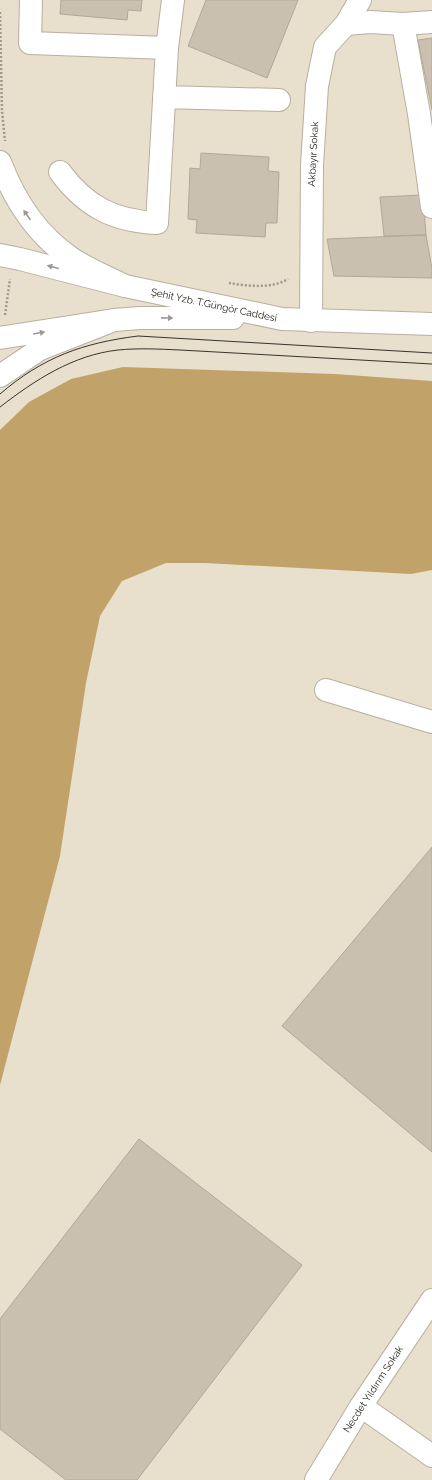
<svg xmlns="http://www.w3.org/2000/svg" width="432" height="1480" font-family="Raleway,sans-serif">
  <rect width="100%" height="100%" fill="#e8dfcd"/>
  <path fill="#c1a369" d="M123,367L335,374L432,381V570L411,574L205,563H166L122,581L100,616L86,683L60,856L0,1085V430L29,402L71,379Z"/>
  <path fill="#c9c0af" stroke="#b1a898" d="M61,0H142L141,11L128,10L127,20L60,14Z
    M206,0H298L267,78L188,46Z
    M432,38V110L418,40Z
    M201,153L269,157L268,171L279,172L277,223H266L265,237L196,233L197,220L188,219L190,168L200,169Z
    M423,195L426,235L384,236L380,197Z
    M426,235L432,269V278L334,276L327,239Z
    M432,847V1152L282,1026Z
    M139,1139L302,1265L137,1480H66L0,1429V1319Z"/>
  <g fill="none" stroke-linecap="round" stroke-linejoin="round">
    <defs>
      <path id="minor" d="M31,0L30,43L167,48
        M346,24L370,22L403,24L432,22
        M403,24L419,114L432,207
        M164,97L279,100
        M60,172C86,207 114,221 157,223L167,48L173,0
        M311,321L312,165L317,86L325,47L346,24L360,0
        M326,690L432,722
        M361,1406L432,1456
        M316,1480L361,1406L432,1300"/>
      <path id="major" d="M0,255L20,259L125,286L282,319L432,324
        M0,338L114,320L140,318H233"/>
      <path id="highway" d="M0,162C14,199 37,235 71,258C87,269 107,277 125,286
        M0,376L40,349L114,320"/>
    </defs>
    <use href="#minor" stroke="#b8af9f" stroke-width="24"/>
    <use href="#major" stroke="#b8af9f" stroke-width="24"/>
    <use href="#highway" stroke="#b8af9f" stroke-width="24"/>
    <path stroke="#a0998b" stroke-width="2.5" stroke-dasharray="2 2" stroke-linecap="butt" d="M0,12L2,111L5,141
      M229,283C248,286 272,289 288,279
      M5,315L10,279"/>
    <use href="#minor" stroke="#fff" stroke-width="22"/>
    <use href="#major" stroke="#fff" stroke-width="22"/>
    <use href="#highway" stroke="#fff" stroke-width="22"/>
    <path stroke="#38342c" stroke-width="1" d="M0,394C43,357 83,343 138,336L432,353
      M0,407C35,380 73,355 118,350C138,348 159,349 180,350L432,364"/>
  </g>
  <defs><path id="oneway-solid" d="M-6-.8H1V-3.2L6.5 0L1 3.2V.8H-6Z"/></defs>
  <g fill="#9a9996">
    <use href="#oneway-solid" transform="translate(27 215) rotate(-125)"/>
    <use href="#oneway-solid" transform="translate(53 267) rotate(-165)"/>
    <use href="#oneway-solid" transform="translate(167 318) rotate(1)"/>
    <use href="#oneway-solid" transform="translate(39 333) rotate(-10)"/>
  </g>
  <g text-anchor="middle" dominant-baseline="central" stroke-width="4" stroke-linejoin="round" paint-order="stroke">
    <g font-size="10" fill="#1f1c15" stroke="#fff">
      <text transform="translate(313 154) rotate(-87)">Akbayır Sokak</text>
      <text transform="translate(214 305) rotate(12)">Şehit Yzb. T.Güngör Caddesi</text>
      <text transform="translate(373 1389) rotate(-57)">Necdet Yıldırım Sokak</text>
    </g>
  </g>
</svg>
